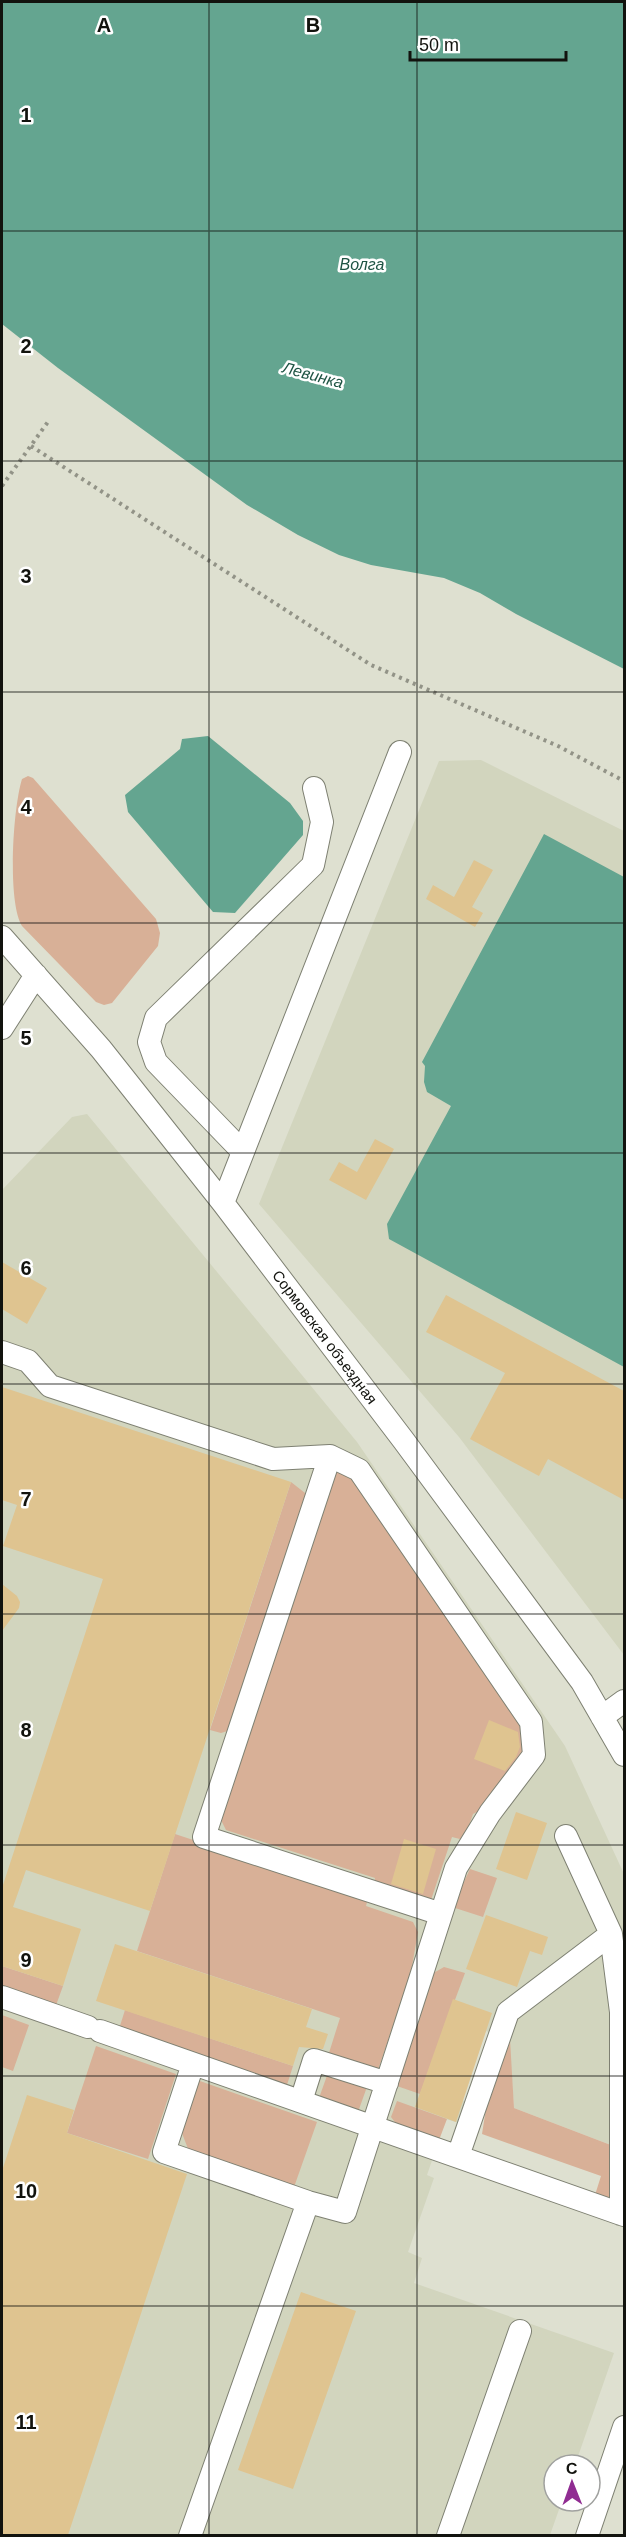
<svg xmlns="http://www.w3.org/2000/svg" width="626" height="2537" font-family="Arial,sans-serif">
  <rect width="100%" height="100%" fill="#dee0d0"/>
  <path fill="#d2d5be" d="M481,760L624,831V1655L459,1437L259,1204L439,761Z
    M87,1114L357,1442L565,1746L624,1874V2150L514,2108L509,2039L486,2031L462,2100L466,2102L459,2123L446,2119L439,2140L427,2175L434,2178L408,2252L422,2258L414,2283L614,2353L575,2465H554V2501H562L550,2535H2V1190L72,1117Z"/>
  <path fill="#d8b097" d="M28,776L33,778L156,919L160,933L158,946L112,1003L104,1005L96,1002L22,926C7,901 13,808 22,779Z
    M343,1471L355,1477L520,1718L530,1752L489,1806L473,1814L464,1840L452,1837L430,1903L374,1884L375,1878L226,1830L218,1814L330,1475Z
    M291,1482L305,1493L308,1506L234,1729L221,1733L210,1730Z
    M175,1834L368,1898L366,1906L413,1922L418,1932L411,1972L377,2073L328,2056L340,2018L137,1951Z
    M470,1869L497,1878L483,1917L452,1907Z
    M2,1966L63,1986L55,2008L2,1989Z
    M444,1967L465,1973L420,2094L394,2085L430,1975Z
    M125,2010L293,2066L286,2088L119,2029Z
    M2,2015L29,2025L13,2071L2,2067Z
    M510,2039L514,2108L616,2147L609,2200L595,2195L601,2176L482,2134L491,2077Z
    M96,2046L176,2074L148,2159L67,2133Z
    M329,2070L368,2084L358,2112L319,2098Z
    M197,2080L317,2122L293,2190L190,2154L180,2128Z
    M397,2101L447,2119L439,2140L398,2126L391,2117Z"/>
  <path fill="#64a590" d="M2,2H624V669L516,614L480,593L444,578L371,565L339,555L298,535L247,505L58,368L2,324Z
    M208,736L290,803L303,821V835L235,913L213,912L128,812L125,795L180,749L182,739Z
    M544,834L624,877V1367L389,1239L387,1224L451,1106L427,1092L424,1082L425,1066L422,1062Z"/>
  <path fill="#dfc490" d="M474,860L493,870L472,907L483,913L475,927L426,899L433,885L454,897Z
    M375,1139L394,1149L366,1200L329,1180L339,1162L357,1172Z
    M2,1262L47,1288L27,1324L2,1309Z
    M446,1295L624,1391V1500L548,1459L539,1476L470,1439L505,1373L426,1332Z
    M2,1387L291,1482L150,1911L26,1870L13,1907L81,1929L63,1986L2,1966V1888L103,1579L3,1546L17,1505L2,1500Z
    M2,1584L17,1596L20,1602L19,1608L2,1631Z
    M489,1720L518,1732L520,1747L516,1757L505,1771L474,1759Z
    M516,1812L547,1823L527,1880L496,1869Z
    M404,1839L436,1849L423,1894L391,1884Z
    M486,1915L548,1937L542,1955L530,1951L517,1987L466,1969Z
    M115,1944L312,2009L306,2027L328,2034L323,2049L299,2047L293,2066L96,2001Z
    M453,1999L492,2013L456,2122L415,2107Z
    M27,2095L74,2110L67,2133L187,2174L68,2535H2V2171Z
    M301,2292L356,2311L293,2489L238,2470Z"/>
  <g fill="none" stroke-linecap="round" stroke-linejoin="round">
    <defs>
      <path id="minor" d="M2,937L101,1049L223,1203L404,1441L582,1682L624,1755
        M2,1028L36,975
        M242,1151L156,1062L149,1042L156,1018L313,865L322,822L314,788
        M223,1203L400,752
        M2,1352L28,1361L50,1386L273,1459L330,1456L359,1470L531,1722L534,1755L490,1813L456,1868L345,2212L308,2202L164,2152L193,2064
        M330,1456L204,1837L441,1914
        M602,1717L624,1701
        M566,1836L611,1934L621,2012V2214
        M2,1997L88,2027
        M100,2031L624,2215
        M301,2101L314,2060L387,2083
        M458,2156L508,2012L611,1934
        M190,2536L308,2202
        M448,2536L520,2331
        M587,2536L624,2427"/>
    </defs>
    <use href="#minor" stroke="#7e8072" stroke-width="24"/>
    <path stroke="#929387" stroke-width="4" stroke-dasharray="3 4.5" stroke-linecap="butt" d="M31,446L371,665L558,746L624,781
      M2,486L50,419"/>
    <use href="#minor" stroke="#fff" stroke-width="22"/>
  </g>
  <path fill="none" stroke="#12130e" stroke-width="1.5" stroke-opacity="0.55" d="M209,2V2536M417,2V2536M2,231H624M2,461H624M2,692H624M2,923H624M2,1153H624M2,1384H624M2,1614H624M2,1845H624M2,2076H624M2,2306H624"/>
  <g text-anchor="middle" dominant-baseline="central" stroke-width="5" stroke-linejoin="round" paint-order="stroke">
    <g font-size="15" fill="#12130e" stroke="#fff">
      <text transform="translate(325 1337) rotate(53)">Сормовская объездная</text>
    </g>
    <g font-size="16" font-style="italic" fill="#1f5444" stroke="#fff">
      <text x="362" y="264">Волга</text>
      <text transform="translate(313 375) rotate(15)">Левинка</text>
    </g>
  </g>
  <g font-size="20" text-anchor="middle" font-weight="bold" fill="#12130e" stroke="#fff" stroke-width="5" stroke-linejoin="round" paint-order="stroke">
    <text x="104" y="32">A</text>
    <text x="313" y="32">B</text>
    <text x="26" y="122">1</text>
    <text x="26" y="353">2</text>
    <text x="26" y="583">3</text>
    <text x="26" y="814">4</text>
    <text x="26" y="1045">5</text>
    <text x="26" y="1275">6</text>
    <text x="26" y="1506">7</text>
    <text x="26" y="1737">8</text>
    <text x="26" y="1967">9</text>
    <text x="26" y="2198">10</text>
    <text x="26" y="2429">11</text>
  </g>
  <rect width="626" height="2537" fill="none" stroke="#12130e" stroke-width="6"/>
  <g transform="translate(572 2483) rotate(359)"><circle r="28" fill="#ffffff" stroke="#a0a19f" stroke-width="1.5"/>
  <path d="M0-4.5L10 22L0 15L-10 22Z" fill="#902c92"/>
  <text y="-9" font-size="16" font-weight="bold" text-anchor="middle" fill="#12130e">С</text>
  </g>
  <path d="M410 51v9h156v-9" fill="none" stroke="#12130e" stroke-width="3"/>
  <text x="419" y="51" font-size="18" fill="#12130e" stroke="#ffffff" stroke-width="4.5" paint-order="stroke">50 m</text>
</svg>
